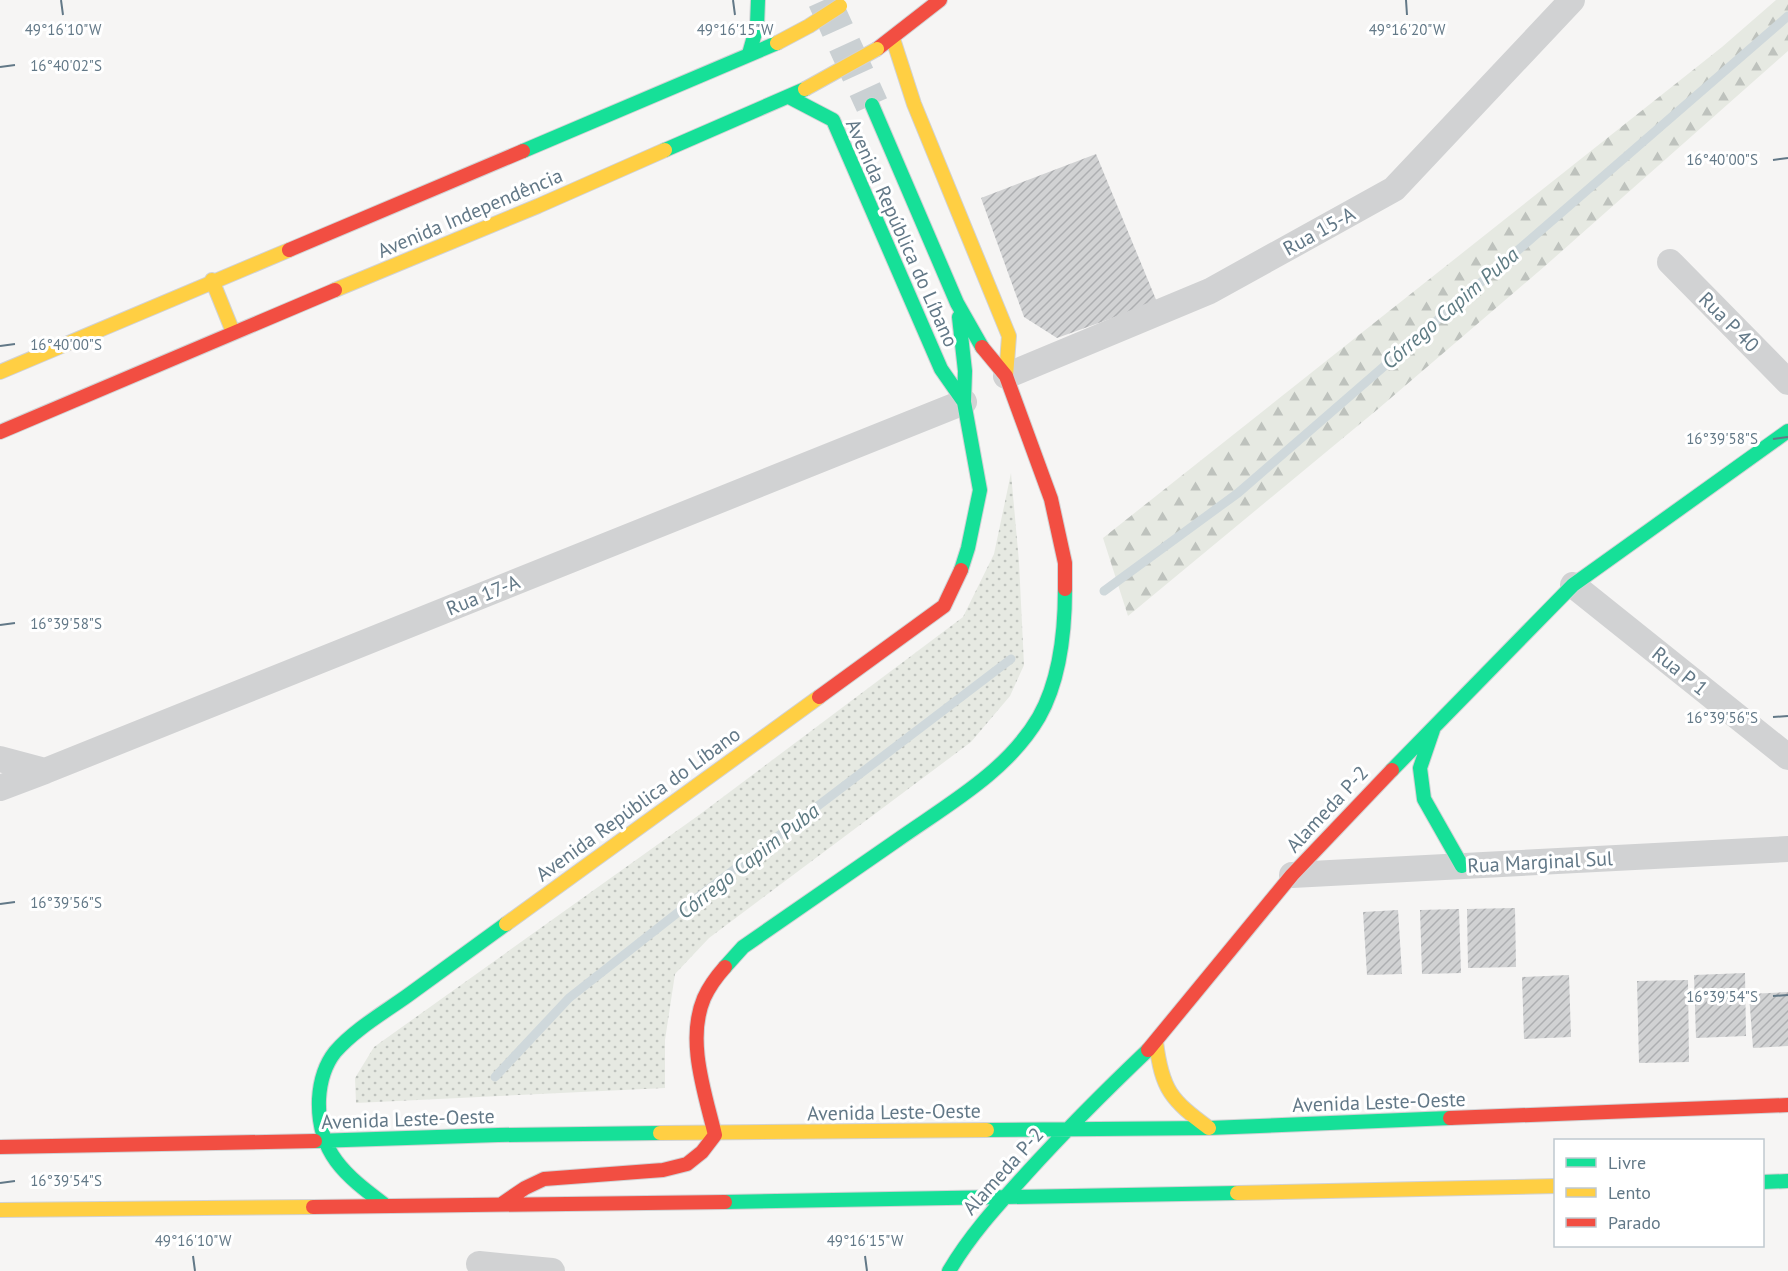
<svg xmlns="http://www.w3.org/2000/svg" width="1788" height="1271" font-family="'PT Sans',sans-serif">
  <defs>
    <pattern id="grass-dots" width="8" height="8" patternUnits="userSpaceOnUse" patternTransform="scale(1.5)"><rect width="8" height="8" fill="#e6e9e2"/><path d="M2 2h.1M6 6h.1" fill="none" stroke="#bec2bd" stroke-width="1.8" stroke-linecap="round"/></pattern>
    <pattern id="forest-firs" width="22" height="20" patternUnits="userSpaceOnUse" patternTransform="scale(1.5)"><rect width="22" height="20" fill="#e6e9e2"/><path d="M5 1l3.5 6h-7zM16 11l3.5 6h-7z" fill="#bec2bd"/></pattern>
    <pattern id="building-hatch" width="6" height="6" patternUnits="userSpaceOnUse" patternTransform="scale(1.5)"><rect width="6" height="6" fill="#d1d2d3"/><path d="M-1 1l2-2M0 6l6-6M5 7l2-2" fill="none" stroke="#adafb1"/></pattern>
  </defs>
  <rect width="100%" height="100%" fill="#f6f5f4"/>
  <path fill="url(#grass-dots)" d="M1011,473L1019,562L1024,665L1010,696L971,742L709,938L675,974L665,1040V1088L356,1103L355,1078L374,1047L699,815L963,617L994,554Z"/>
  <path fill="url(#forest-firs)" d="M1776,0H1788V51L1545,266L1378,409L1128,616L1103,538L1722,47Z"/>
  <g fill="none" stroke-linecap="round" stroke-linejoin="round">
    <path stroke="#cfd8db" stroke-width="9" d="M1104,591L1238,493L1788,16
      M495,1077L569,998L681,910L1011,659"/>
  </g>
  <path fill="url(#building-hatch)" d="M1096,154L1157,302L1057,338L1024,317L981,198Z
    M1515,908L1516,967L1468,968L1467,909Z
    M1459,909L1461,973L1422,974L1420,910Z
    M1398,910L1402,974L1367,975L1363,912Z
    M1745,973L1746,1036L1696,1038L1694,975Z
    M1569,975L1571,1037L1524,1039L1522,977Z
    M1688,980L1689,1062L1639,1063L1637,981Z
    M1788,992V1046L1753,1048L1749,994Z"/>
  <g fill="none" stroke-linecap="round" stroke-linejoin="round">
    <path stroke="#cad0d3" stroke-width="33" stroke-dasharray="33 16" stroke-linecap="butt" d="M824,0L872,105"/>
    <defs>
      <path id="fast" d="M749,54L757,26L758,0
        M789,97L833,120L941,369L964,402
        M872,105L957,303L982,347
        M665,150L805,89
        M523,151L777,43
        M959,317L965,371L964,402L980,490L968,548L961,570
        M1433,730L1420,768L1424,799L1462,866
        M1392,770L1573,585L1788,431
        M725,967L743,947C794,912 845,876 896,841C947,805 1007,772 1039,717C1060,680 1065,631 1065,589
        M987,1130L1209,1128L1450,1118
        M315,1141L498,1135L660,1133
        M1762,1182L1788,1181
        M725,1202L1237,1193
        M385,1205C345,1175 317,1153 319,1099C320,1082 324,1066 335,1052C354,1030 383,1013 407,996C440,972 473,948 506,924
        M949,1271C971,1234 997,1206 1026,1174C1065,1131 1106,1090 1148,1050"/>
      <path id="slow" d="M893,39L914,104L1009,336L1006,376
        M212,280L233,332
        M335,290L538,206L665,150
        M0,372L289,250
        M506,924L819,697
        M1156,1042C1162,1090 1171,1100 1209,1128
        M660,1133L987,1130
        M1237,1193L1556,1186
        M0,1210L313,1207"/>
      <path id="jam" d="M877,49L940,0
        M289,250L523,151
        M982,347L1006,376L1051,499L1065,563V589
        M0,432L335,290
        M819,697L944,606L961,570
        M1148,1050L1292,875L1392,770
        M1450,1118L1788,1105
        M0,1147L315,1141
        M503,1203L525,1188L544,1179L663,1170L687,1164L702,1152L715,1135C705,1093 686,1040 704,998C709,987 717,976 725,967
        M313,1207L725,1202"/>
    </defs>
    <use href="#fast" stroke="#d1d2d4" stroke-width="16"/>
    <use href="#slow" stroke="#d1d2d4" stroke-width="16"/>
    <use href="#jam" stroke="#d1d2d4" stroke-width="16"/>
    <path stroke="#d1d2d3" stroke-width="26" d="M1670,262L1788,382
      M1006,376L1210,291L1394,189L1572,0
      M1573,585L1788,757
      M0,759L45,771L964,402
      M0,788L45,771
      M1292,875L1788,849
      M479,1264L552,1271"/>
    <use href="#fast" stroke="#16e098" stroke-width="14"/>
    <use href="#slow" stroke="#ffcf43" stroke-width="14"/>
    <use href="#jam" stroke="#f24e42" stroke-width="14"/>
    <defs>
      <path id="slow-bridge" d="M777,43L809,26L840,6
        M805,89L877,49"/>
    </defs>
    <use href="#slow-bridge" stroke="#d1d2d3" stroke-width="16" stroke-linecap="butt"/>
    <use href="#slow-bridge" stroke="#ffcf43" stroke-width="14"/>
  </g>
  <path fill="none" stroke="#627887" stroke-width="2" d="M61,0L63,15M733,0L735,15M1406,0L1407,15M0,67L15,65M1773,160L1788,158M0,346L15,344M1773,439L1788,437M0,625L15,623M1773,717L1788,716M0,904L15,902M1773,996L1788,995M0,1183L15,1181M193,1256L195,1271M865,1256L867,1271"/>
  <g text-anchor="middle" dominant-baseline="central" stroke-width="6" stroke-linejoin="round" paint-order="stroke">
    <g font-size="20" fill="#627887" stroke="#fff">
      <text transform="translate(470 213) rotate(-23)">Avenida Independência</text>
      <text transform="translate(1319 231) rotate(-29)">Rua 15-A</text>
      <text transform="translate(902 233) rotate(66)">Avenida República do Líbano</text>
      <text transform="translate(1729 322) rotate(45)">Rua P 40</text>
      <text transform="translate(483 595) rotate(-22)">Rua 17-A</text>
      <text transform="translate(1680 671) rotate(39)">Rua P 1</text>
      <text transform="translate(638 804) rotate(-36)">Avenida República do Líbano</text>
      <text transform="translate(1327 809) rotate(-47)">Alameda P-2</text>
      <text transform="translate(1540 862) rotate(-3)">Rua Marginal Sul</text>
      <text transform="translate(1379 1102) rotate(-2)">Avenida Leste-Oeste</text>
      <text transform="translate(894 1112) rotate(-1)">Avenida Leste-Oeste</text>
      <text transform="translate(408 1119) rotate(-2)">Avenida Leste-Oeste</text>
      <text transform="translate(1003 1171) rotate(-48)">Alameda P-2</text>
    </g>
    <g font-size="21" font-style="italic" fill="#5e7b83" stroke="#fff">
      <text transform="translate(1450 308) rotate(-41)">Córrego Capim Puba</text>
      <text transform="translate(748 861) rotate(-38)">Córrego Capim Puba</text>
    </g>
  </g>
  <g font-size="15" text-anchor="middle" fill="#627887" stroke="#fff" stroke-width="6" stroke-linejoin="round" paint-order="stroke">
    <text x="63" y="35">49°16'10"W</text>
    <text x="735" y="35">49°16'15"W</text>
    <text x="1407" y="35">49°16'20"W</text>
    <text x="66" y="71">16°40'02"S</text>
    <text x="1722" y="165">16°40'00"S</text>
    <text x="66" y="350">16°40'00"S</text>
    <text x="1722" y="444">16°39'58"S</text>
    <text x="66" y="629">16°39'58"S</text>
    <text x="1722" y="723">16°39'56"S</text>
    <text x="66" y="908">16°39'56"S</text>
    <text x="1722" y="1002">16°39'54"S</text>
    <text x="66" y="1186">16°39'54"S</text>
    <text x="193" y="1246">49°16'10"W</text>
    <text x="865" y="1246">49°16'15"W</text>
  </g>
  <rect x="1554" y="1139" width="210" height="108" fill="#ffffff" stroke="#c0c9cf" stroke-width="1.5"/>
  <rect x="1566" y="1158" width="30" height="9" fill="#16e098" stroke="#c0c9cf" stroke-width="1.5"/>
  <text x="1608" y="1169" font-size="18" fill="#627887">Livre</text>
  <rect x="1566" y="1188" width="30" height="9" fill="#ffcf43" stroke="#c0c9cf" stroke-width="1.5"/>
  <text x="1608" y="1199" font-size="18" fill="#627887">Lento</text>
  <rect x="1566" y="1218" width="30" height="9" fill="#f24e42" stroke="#c0c9cf" stroke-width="1.5"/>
  <text x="1608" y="1229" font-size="18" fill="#627887">Parado</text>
</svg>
